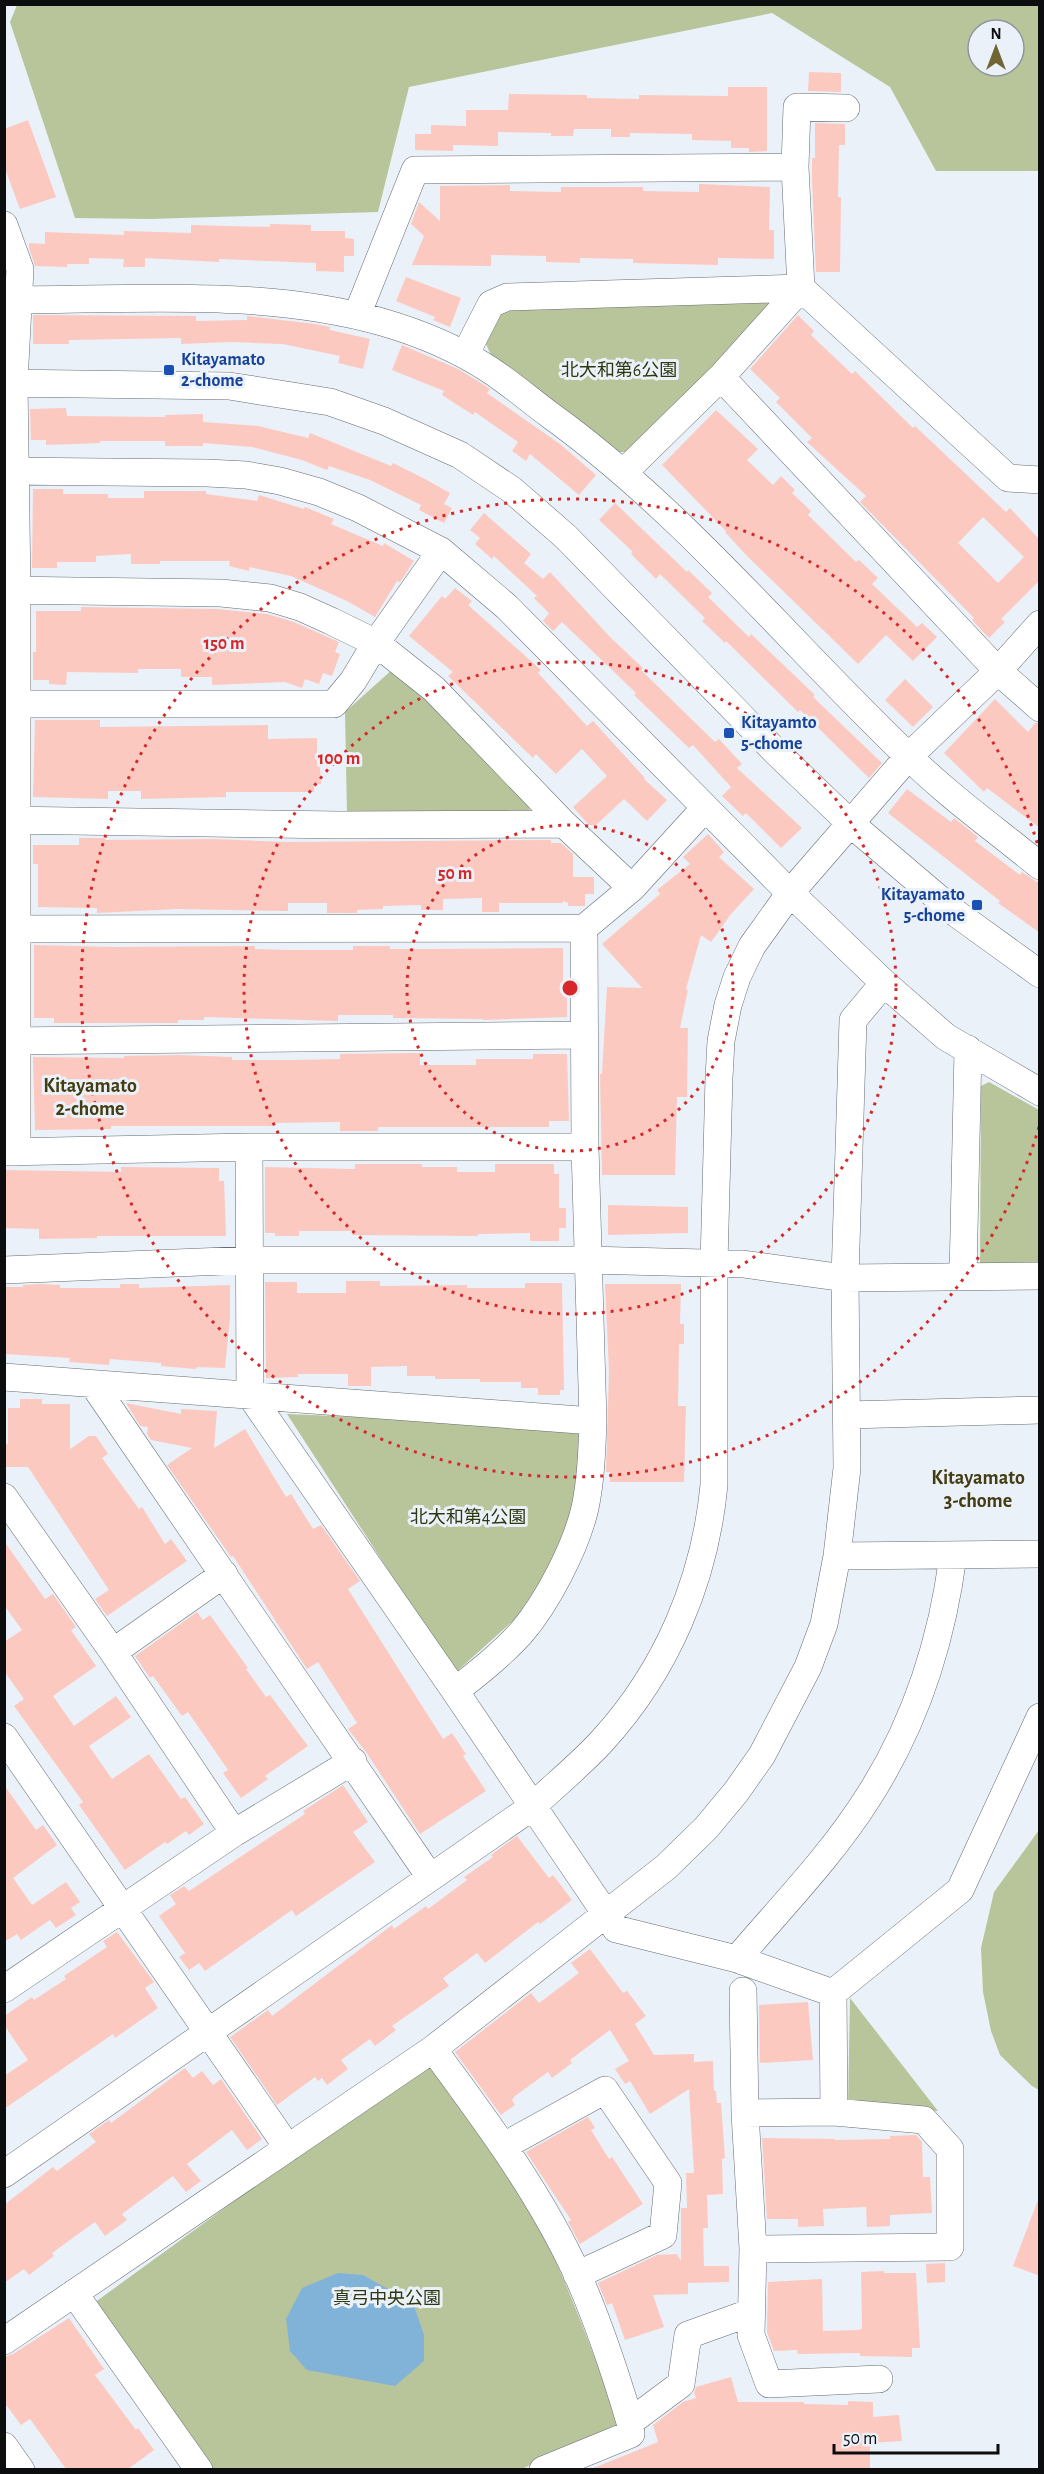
<svg xmlns="http://www.w3.org/2000/svg" width="1044" height="2474" font-family="'Alegreya Sans','Noto Sans JP',sans-serif">
  <rect width="100%" height="100%" fill="#ebf1f9"/>
  <path fill="#b8c59b" fill-rule="evenodd" d="M17,5H1039V171H936L890,87L772,13L409,87L378,212L149,219L75,218L10,22ZM978,30H1014V66H978Z
    M779,302L633,452H617L492,357L484,340L499,312L508,308Z
    M394,668L530,799L529,817L347,813L345,712Z
    M989,1082L1039,1110L1040,1266L980,1265L981,1086Z
    M287,1414L571,1426L585,1441L577,1507L552,1565L516,1618L455,1673Z
    M1039,1830V2090L1032,2086L1000,2055L991,2031L983,1992L981,1948L994,1892Z
    M850,1998L938,2111L848,2108Z
    M427,2061C466,2112 506,2163 536,2220C569,2284 593,2355 620,2423L522,2469H210L94,2303Z"/>
  <path fill="#80b3d7" d="M338,2273L363,2275L413,2303L424,2335V2361L395,2386L307,2370L290,2351L286,2319L302,2288Z"/>
  <path fill="#fcc9c0" fill-rule="evenodd" d="M809,72L841,73V92L808,91Z
    M728,87H767V151L749,152V148H731V141L692,140V134L630,133V137H611V129H574L573,136H551V133L498,132V146L453,145V151L415,150V134H431V125L466,126V110H508L509,94L587,95V98L639,99V95L728,96Z
    M28,120L56,197L20,209L4,166V129Z
    M815,123L845,124V145H839L838,197H841L840,272H816L812,180V158H815Z
    M699,184L770,187L769,230H774V259L718,258V265L633,263V259L580,258V263L546,262V256L491,255V266L412,265L424,236L411,224L419,202L440,221V186L510,185V191L561,192V187H643V191L699,192Z
    M270,224L311,225V231H345V238L354,239V256H344V272L316,271V263L219,259V262L145,258V267H123L124,259L89,258V264H67V267L35,266L29,248V243L45,244V232L124,235V231L191,233V225L270,227Z
    M406,277L461,298L450,327L433,320L435,317L396,301Z
    M33,315L196,316V321L247,320V316L315,324L330,327V330L370,339L363,369L338,363L340,356L283,344L231,342L181,344V338L69,340V344H33Z
    M798,315L814,331L811,335L852,374L855,371L913,428L915,426L1006,512L1010,508L1040,540V580L1001,619L1005,622L989,638L972,620L974,618L860,502L866,496L807,442L812,438L776,402L780,398L750,369ZM983,517L1024,557L998,583L958,543Z
    M402,345L458,369L481,383L490,389L487,393L560,444L596,475L579,495L530,454L526,461L512,451L518,442L475,412L473,415L442,395L444,391L392,370Z
    M66,408L67,416L165,417V415L203,414V422L258,426L308,438L310,433L391,466L393,463L423,478L450,493L444,504L452,508L444,523L419,510L421,505L370,480L329,466L327,470L302,460L252,447L203,443V446H165V441H100V443L46,445V440H31L30,409Z
    M716,410L758,449L747,460L773,485L781,476L795,490L792,493L811,511L808,515L856,562L859,560L878,578L872,584L917,627L922,623L937,637L913,661L886,635L858,664L746,555L725,532L726,531L662,465Z
    M33,489H63V494H108V498H144V491H206V494L257,501L259,495L304,509L305,507L334,519L331,524L383,546L384,543L414,561L400,582L397,581L375,617L347,601L291,576L249,567V571L229,566L230,561H160V564H131V554L96,556V562H57V568H32Z
    M615,503L687,572L688,570L712,593L708,597L749,637L751,634L773,655L815,695L813,697L882,763L869,778L800,710L798,712L726,641L725,643L702,621L705,618L660,574L656,579L631,554L633,552L599,520Z
    M484,513L531,554L524,563L543,579L550,572L611,638L643,668L641,670L715,742L719,739L742,764L737,768L802,828L781,848L746,813L743,816L722,796L731,787L693,745L689,748L634,695L636,693L562,622L553,631L543,621L549,613L534,598L537,596L494,556L492,559L475,544L480,538L470,530Z
    M455,588L472,601L468,605L541,670L538,673L587,726L593,721L645,778L644,779L667,800L647,821L624,799L596,825H589L573,807L607,776L582,749L556,774L536,754L533,758L448,676L453,672L409,636L442,596L445,599Z
    M81,607L217,609L267,614L294,622L339,642L335,652L340,654L332,676L323,673L319,684L305,679L302,688L285,682L212,685V677H181V669H138V673L67,672L66,685L49,684V680H33V652H36V611H81Z
    M905,679L933,707L913,727L885,700Z
    M995,699L1028,732L1035,723H1040V828L987,788L984,792L944,753Z
    M35,720H100V727L268,725V739L317,738V766H320L321,784H314V792H226V797L141,799V791H108V799L33,797Z
    M907,789L951,822L954,818L978,837L975,841L1020,875L1022,872L1040,884V933L998,903L1000,901L888,813Z
    M708,834L724,852L719,857L754,889L731,914L711,942L701,935L686,989L688,990L680,1028H688L687,1097H677L675,1175H602L600,1074H602L607,987L642,988L602,944L660,894L657,890L690,864L683,857Z
    M79,838H105V840L213,839L287,842L551,840V843H561L573,854V877H594V894H585V906H568V903L563,901V903H499V912H482V898L443,899V910H421V905L383,906V909L357,910V913H327V903H288V911L177,909L97,913V908L38,907V864H33V845H79Z
    M34,945L115,947L255,946V949L292,950H353V946H390V949H426L563,948V991H567V1017L483,1020V1019L393,1018V1015H338V1021L204,1017V1020H178V1023H54V1018H34Z
    M420,1053V1065H476V1059H533V1054H567L569,1121H549V1127H378V1131H340V1122L272,1123V1126H111V1129L35,1130L33,1057L124,1058V1056L179,1055L232,1057V1060H294L340,1059V1054Z
    M355,1164H422V1167H457V1172H495V1164H554V1174H559V1208H566V1228H559V1241H530V1233L478,1234V1236L352,1235V1231H299V1236H275V1233H265V1167L355,1169Z
    M121,1167L219,1168V1181H224L226,1236H97V1238L39,1239V1229L4,1228V1170L121,1172Z
    M608,1205L688,1207V1233L608,1235Z
    M346,1281H380V1286L467,1285V1288H525V1283H562L564,1390H560V1395H538V1388H521V1382H480V1379H435V1376H407V1366L371,1367V1386H348V1374H298V1377L266,1378L265,1282H297V1293H346Z
    M39,1284L60,1285V1288H120V1284H139V1288L230,1285V1318L225,1368L197,1367L196,1369L161,1366V1363L110,1359L109,1365L69,1362L70,1358L4,1354V1287H23V1285Z
    M605,1284H681L680,1324H684V1344H679L678,1406H686L684,1482H610V1472H606L609,1371Z
    M20,1399H42V1404H70V1449L89,1436H96L108,1454L102,1458L139,1509L142,1507L165,1544L171,1539L187,1561L107,1616L95,1599L109,1590L28,1467H4V1444H8V1408H20Z
    M126,1403L181,1414V1409L217,1411L214,1448L245,1429L286,1497L291,1494L313,1529L321,1525L360,1581L348,1589L443,1739L452,1733L466,1754L463,1756L486,1791L420,1834L366,1752L348,1729L357,1723L318,1662L307,1669L233,1556L231,1557L167,1465L192,1448L151,1440L147,1434L148,1427L140,1426Z
    M4,1541L45,1599L53,1594L76,1627L71,1630L96,1666L53,1696L74,1726L116,1696L131,1717L89,1746L112,1779L149,1754L181,1799L185,1797L204,1824L189,1835L186,1831L167,1844L165,1842L125,1870L79,1805L83,1802L14,1706L24,1699L4,1671V1642L22,1630L4,1605Z
    M197,1612L203,1620L210,1615L248,1668L246,1669L266,1697L270,1695L308,1746L265,1776L268,1779L241,1798L223,1773L228,1770L188,1712L182,1716L153,1676L150,1678L135,1656Z
    M4,1785L36,1830L43,1825L57,1845L13,1878L32,1905L66,1882L80,1902L71,1908L76,1915L56,1928L50,1920L21,1940L17,1934L4,1942Z
    M343,1785L368,1822L353,1832L375,1862L296,1916L292,1910L205,1971L199,1963L189,1970L179,1957L185,1953L159,1916L176,1904L170,1895L184,1886L189,1891L305,1814L303,1811Z
    M517,1836L549,1878L553,1875L572,1900L540,1924L538,1922L485,1963L477,1953L443,1978L449,1986L392,2026L396,2030L375,2046L370,2039L341,2060L348,2069L327,2085L322,2078L318,2081L315,2077L277,2105L230,2037L268,2010L272,2016L392,1925L394,1929L426,1906L428,1909L467,1880L464,1877L493,1857L491,1855Z
    M117,1932L154,1982L145,1988L158,2008L115,2038L113,2034L4,2109V2076L28,2060L4,2025V2016L32,1997L34,2000L66,1979L64,1976L107,1947L103,1941Z
    M590,1949L623,1993L627,1991L646,2016L635,2024L654,2055L694,2054V2062L713,2061L714,2091H716L717,2103H721L725,2158L722,2159L723,2194L707,2195L708,2228H703L704,2266H729V2282L688,2283V2294L653,2295L664,2327L625,2340L612,2303L607,2305L598,2283L657,2255L677,2254L681,2261V2208H687L686,2173H694L689,2089L650,2114L630,2081L625,2084L615,2069L629,2061L610,2030L570,2060L572,2063L552,2078L548,2072L515,2096L512,2100L515,2105L501,2115L455,2052L531,1993L539,2003L579,1973L571,1963Z
    M808,2002L813,2060L760,2063L759,2005Z
    M185,2068L193,2078L202,2071L213,2085L221,2079L262,2139L247,2150L232,2130L187,2164L201,2181L186,2192L173,2176L122,2214L127,2220L105,2236L95,2222L52,2253L54,2256L29,2275L24,2269L4,2283V2205L53,2167L57,2171L96,2142L89,2134L109,2120L111,2123Z
    M588,2117L595,2128L591,2130L609,2159L612,2157L643,2204L580,2244L568,2222L571,2220L526,2152Z
    M916,2135L922,2142L923,2177H930L932,2213L890,2215V2226L867,2227L866,2207L823,2209L824,2226L798,2227V2219H767L762,2138L835,2139V2140L890,2139V2136Z
    M1038,2200H1040V2276L1013,2266Z
    M945,2263V2282L927,2283L926,2264Z
    M884,2271V2273H916L920,2348H912V2357L860,2356V2353L798,2354L797,2350L774,2351L767,2332L768,2282L822,2279L823,2331L859,2330L862,2328L861,2272Z
    M69,2318L104,2369L95,2375L136,2430L138,2428L154,2450L128,2469H66L30,2419L21,2425L4,2402V2357L13,2354Z
    M731,2377L738,2402H804V2404L848,2405V2401L873,2402V2417L899,2415L902,2441L870,2443V2469H591L658,2442L653,2425L683,2402L696,2398L694,2393L696,2387Z"/>
  <g fill="none" stroke-linecap="round" stroke-linejoin="round">
    <defs>
      <path id="minor" d="M846,108L797,107L795,167L801,288L1008,478L1040,480
        M4,225L20,269L14,382L17,590V1152
        M4,300C129,300 262,288 382,322C420,333 458,349 490,370C511,384 530,400 550,415C683,511 788,641 906,754C947,795 995,829 1040,866
        M357,315L415,170L795,167
        M465,355L491,304L507,297L801,288
        M721,377L998,671L1040,708
        M4,383L229,386L330,402L384,421L460,455L512,490L566,537L778,754L851,824L957,914L1040,974
        M4,471L207,473L246,475L280,481L319,492L358,508L441,551L507,607L782,885L884,983L946,1037L1040,1092
        M623,473L721,377L801,288
        M4,590L221,593L270,598L300,607L331,621L376,643L434,689L564,824L632,888
        M4,704H334L353,681L376,643L441,551
        M4,820L339,825L564,824
        M4,929L584,928
        M4,1041L585,1035
        M249,1147L250,1395L455,1691L616,1929L737,1959L833,1993L960,1890L1040,1717
        M4,1152L249,1147H585
        M4,1270L249,1260H587L743,1264L845,1278L1040,1276
        M963,1277L968,1049
        M4,1377L593,1421
        M93,1384L430,1877
        M847,1415L1040,1410
        M4,1497L113,1652L234,1833
        M837,1556L1040,1554
        M113,1652L224,1574
        M455,1691C478,1673 501,1655 521,1633C547,1603 576,1547 585,1508C591,1480 592,1449 593,1421L585,1147L584,928L632,888L705,808
        M4,1737L288,2148
        M737,1959C782,1906 832,1855 869,1796C915,1724 942,1640 953,1556
        M4,1989L234,1833L353,1761
        M743,1991L745,2113L753,2249L751,2335L769,2384L879,2379
        M833,1993L834,2112
        M433,2049C486,2121 541,2194 578,2276C599,2323 615,2372 630,2422L631,2434L543,2470
        M745,2113L834,2112L924,2120L950,2149V2247L753,2249
        M504,2146L605,2090L668,2183L663,2235L577,2275
        M4,2174L532,1807C555,1785 580,1765 602,1741C667,1670 705,1580 714,1485V1263L719,1078L721,1041L728,1005L737,977L752,946L790,893L908,757L998,671L1040,624
        M74,2293L199,2470
        M4,2341L433,2049L666,1867L706,1828L736,1792L762,1755L808,1667L824,1624L837,1556L847,1468L845,1278L853,1020L884,983
        M630,2422L681,2384L688,2335L752,2312
        M4,2446L21,2470"/>
    </defs>
    <use href="#minor" stroke="#666c72" stroke-width="28"/>
    <use href="#minor" stroke="#fff" stroke-width="27"/>
  </g>
  <g fill="none" stroke="#d62828" stroke-width="3" stroke-dasharray="3 6">
    <circle cx="570" cy="988" r="163"/>
    <circle cx="570" cy="988" r="326"/>
    <path d="M1039 1127A489 489 0 1 1 1039 849"/>
  </g>
  <g fill="#1a4fb4" stroke="#ebf1f9" stroke-width="2">
    <rect x="163" y="364" width="12" height="12" rx="3"/>
    <rect x="723" y="727" width="12" height="12" rx="3"/>
    <rect x="971" y="899" width="12" height="12" rx="3"/>
  </g>
  <g text-anchor="middle" dominant-baseline="central" stroke-width="6" stroke-linejoin="round" paint-order="stroke">
    <g font-size="18" font-weight="bold" fill="#164399" stroke="#ebf1f9" text-anchor="start">
      <text x="181" y="360">Kitayamato<tspan x="181" dy="21">2-chome</tspan></text>
      <text x="741" y="723">Kitayamto<tspan x="741" dy="21">5-chome</tspan></text>
      <text x="965" y="895" text-anchor="end">Kitayamato<tspan x="965" dy="21">5-chome</tspan></text>
    </g>
    <g font-size="18" fill="#2e3810" stroke="#ebf1f9">
      <text x="619" y="371">北大和第6公園</text>
      <text x="468" y="1518">北大和第4公園</text>
      <text x="387" y="2299">真弓中央公園</text>
    </g>
    <g font-size="20" font-weight="bold" fill="#443d13" stroke="#ebf1f9">
      <text x="90" y="1086">Kitayamato<tspan x="90" dy="23">2-chome</tspan></text>
      <text x="978" y="1478">Kitayamato<tspan x="978" dy="23">3-chome</tspan></text>
    </g>
  </g>
  <circle cx="570" cy="988" r="9" fill="#d62828" stroke="#ebf1f9" stroke-width="3"/>
  <g font-size="18" text-anchor="middle" font-weight="bold" fill="#d62828" stroke="#ebf1f9" stroke-width="6" stroke-linejoin="round" paint-order="stroke">
    <text x="224" y="649">150 m</text>
    <text x="339" y="764">100 m</text>
    <text x="455" y="879">50 m</text>
  </g>
  <rect width="1044" height="2474" fill="none" stroke="#0b0d0f" stroke-width="12"/>
  <g transform="translate(996 48)"><circle r="28" fill="#ebf1f9" stroke="#91969b" stroke-width="1.5"/>
  <path d="M0-4.5L10 22L0 15L-10 22Z" fill="#6f6633"/>
  <text y="-9" font-size="16" font-weight="bold" text-anchor="middle" fill="#0b0d0f">N</text>
  </g>
  <path d="M834 2444v9h164v-9" fill="none" stroke="#0b0d0f" stroke-width="3"/>
  <text x="843" y="2444" font-size="18" fill="#0b0d0f" stroke="#ebf1f9" stroke-width="4.5" paint-order="stroke">50 m</text>
</svg>
